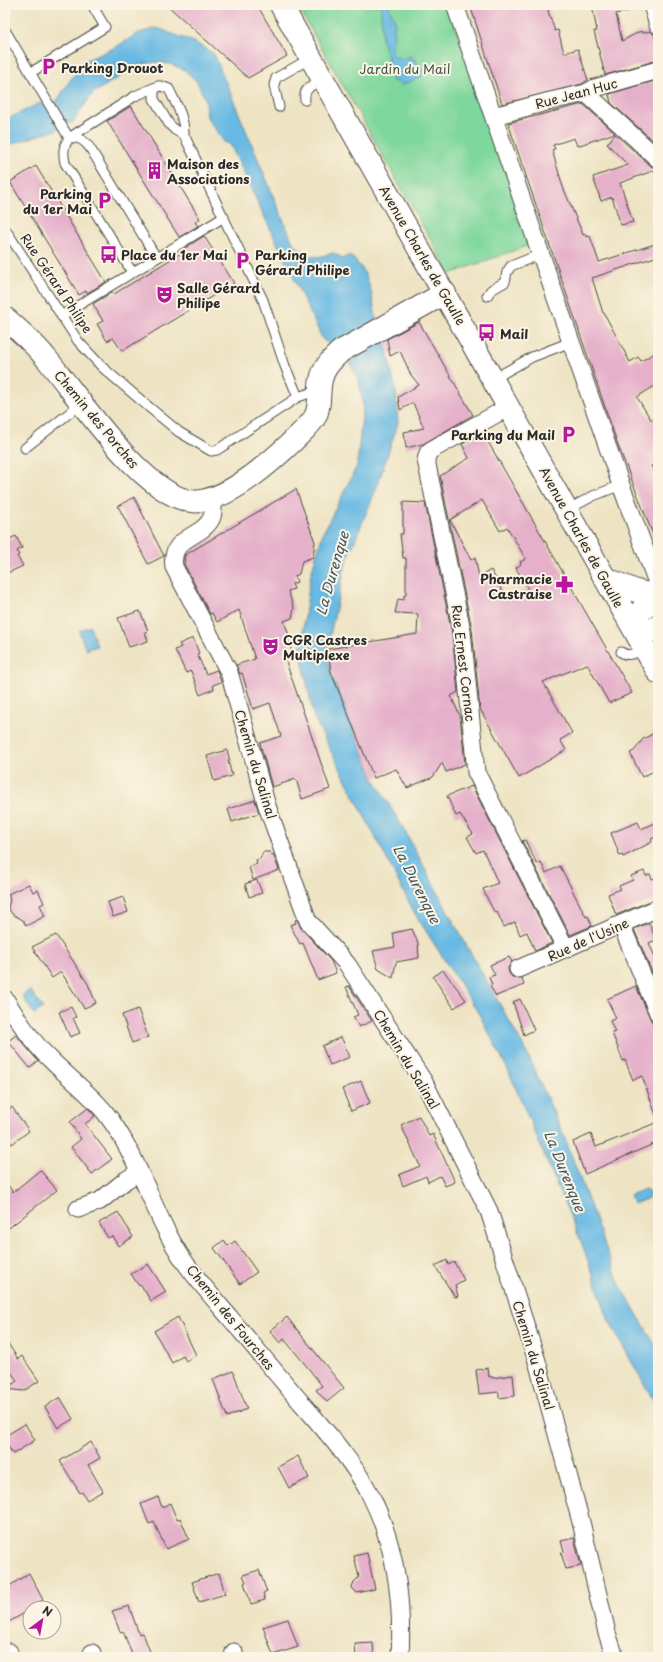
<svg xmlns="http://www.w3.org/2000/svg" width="663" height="1662" font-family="'Playpen Sans',sans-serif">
  <rect width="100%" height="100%" fill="#fcf5e5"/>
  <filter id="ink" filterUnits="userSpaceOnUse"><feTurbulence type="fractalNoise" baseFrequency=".025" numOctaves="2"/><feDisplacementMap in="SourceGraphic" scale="8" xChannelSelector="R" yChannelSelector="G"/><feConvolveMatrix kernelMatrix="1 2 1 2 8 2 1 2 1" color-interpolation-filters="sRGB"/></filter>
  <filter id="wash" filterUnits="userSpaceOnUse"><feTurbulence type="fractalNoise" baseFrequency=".012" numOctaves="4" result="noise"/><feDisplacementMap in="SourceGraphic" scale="16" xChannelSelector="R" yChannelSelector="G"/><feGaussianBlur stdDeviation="0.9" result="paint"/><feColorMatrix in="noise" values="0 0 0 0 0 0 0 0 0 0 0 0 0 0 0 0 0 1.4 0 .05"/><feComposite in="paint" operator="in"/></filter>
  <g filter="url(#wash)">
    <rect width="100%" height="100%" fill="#eee4c4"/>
    <path fill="#7ed79c" stroke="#548164" d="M297,5H448L532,244L450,274Z"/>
    <path fill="#68b9e3" stroke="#4a7287" d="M381,5H388L395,21L392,50L394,56L402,59L411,56L425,71L419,78L402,85L392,80L387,71L388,57L382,40Z
      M157,28L194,42L214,54L293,243C309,257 312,260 333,253L341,257L342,259L350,255L360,266L366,276L371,291L377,323L384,336L396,393L398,423L375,492L346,562L327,649L330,672L374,779L406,833L459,932L525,1049L565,1138L619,1283L658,1350V1409L609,1321L582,1244L508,1070L479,1014L415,914L314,718L300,649L311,573L323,533L357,466L363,406L359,381L346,356L323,340L230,144L224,142L207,117L206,101L197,82L185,70L170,64L155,62L139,65L93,93L72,123H68L56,130L5,146V120L40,103L56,102L82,62L114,48L139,33Z
      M90,626L97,646L86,650L79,631Z
      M30,990L43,1008L34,1014L22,996Z
      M645,1189L649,1191V1198L634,1204L630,1195Z"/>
    <g id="blocks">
      <path fill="#e5b1ca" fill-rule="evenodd" d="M167,5H257L287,56L248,78Z
        M470,5H552L548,11L555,31L558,30L564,53L578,49L588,80L582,84L502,104Z
        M592,5H636V9L616,14L622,41L641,31L642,33L650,31L654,34L658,48V60L605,75L594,31H597Z
        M658,80V145L611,103L609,94Z
        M583,104L615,133L577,146L574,138L553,145L555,149L552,150L563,187L583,235L586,234V237L590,236L599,262L658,243V256L592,278L603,313H604L630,362L638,357L641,361L658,351V384L637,397L651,420L658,415V463L651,466L658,479L657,545L618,445L508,123Z
        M131,106L200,219L195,222L198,226L179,237L107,121Z
        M615,134L651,166L658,169L620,183L633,222L621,225L612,197L601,201L593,177L628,165L607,144Z
        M36,166L106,282L87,293L86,291L79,295L10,182Z
        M204,236L234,283L122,351L113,338L107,341L97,324L103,321L93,304L112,292L114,294L186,250L185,248Z
        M419,322L473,415L423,444L406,448L404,432L424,428L413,403L400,410L398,397L419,385L411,375L400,351L390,356L387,339Z
        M483,433L632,693L609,703L587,664L543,682L572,733L560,740L566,750L519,778L480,709L472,629L440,476L469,458L462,444ZM482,500L500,531L507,527L526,559L520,562L521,564L516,568L528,589L506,598L491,570L479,577L475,557L471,560L450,520Z
        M296,489L315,542L313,557L302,561L299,574L295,576L297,582L292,584L294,589L288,591L294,608L292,618L284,621L290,638L288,640L292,652L289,653L290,657L285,659L330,789L302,799L296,779L272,787L260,743L281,736L270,703L253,709L242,673L240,674L236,665L255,659L239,610L217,622L212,613L210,614L184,564L185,555Z
        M134,497L164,556L148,564L118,506Z
        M403,502L425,503L452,633L458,692L451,696L460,716L465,764L446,772L442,763L433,777L407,788L396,769L374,778L331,672L328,649L417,634L418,614L395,613L398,599L404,600V595H406V558H403L400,534H403Z
        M5,532L9,539L16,536L22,548L17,551L19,555L17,556L23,566L5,574Z
        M140,611L148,631L145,632L148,641L129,647L118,618Z
        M193,638L199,653L197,654L206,674L217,670L221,682L213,685L214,689L200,695L191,671L186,673L175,650L181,647L179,644Z
        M658,731V769L642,777L630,753L634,751L643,739Z
        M227,750L230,761H228L232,776L214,781L207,756Z
        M472,786L552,943L535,951L527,932L520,935L515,922L504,927L497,912L495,913L488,900L483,889L498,883L483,850L476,853L467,837L473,834L460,814L456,816L447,796Z
        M255,800L259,813L232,822L228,809Z
        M638,822L641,829L658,822V836L651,839L652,842L623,857L622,855L620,856L611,833Z
        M525,840L537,864L541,862L546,873L560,866L586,917L588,916L592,926L570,935L522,841Z
        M263,852H270L271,855L273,854L279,870L253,880L249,867L257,864L256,860L260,859Z
        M644,871L646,876L650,874L652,879L658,877V898L616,915L608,894L621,889L619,886L633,880L631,876Z
        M257,880L262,893L249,897L245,884Z
        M29,884L33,892L38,890L44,903L40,905L45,916L26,926L23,920L12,914L8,907L10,900L8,894Z
        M123,897L128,912L113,917L108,902Z
        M297,919L301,928L331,961L336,973L318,980L303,943L300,944L290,925L296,923L295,920Z
        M649,923L656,940L649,943L658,964V987L634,929Z
        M412,929L418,943L419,958L396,962L393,978L378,969L373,951L395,947L393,933Z
        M56,935L88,984L96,1003L84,1008L61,972L52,978L32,947Z
        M509,957L512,962L508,968L509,973L512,977L522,978L524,985L496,996L490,986L492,985L489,977L495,975L490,965Z
        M443,970L466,1000L454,1008L433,977Z
        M349,986L372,1021L359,1027L353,1017L358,1015L346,987Z
        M636,986L658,1036V1115H656L642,1076L633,1080L625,1060L623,1061L612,1033L615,1032L610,1021L616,1018L607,999Z
        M520,999L534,1030L524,1035L513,1002Z
        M71,1007L76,1017L73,1018L80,1033L70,1037L59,1012Z
        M138,1009L148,1037L132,1043L122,1015Z
        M16,1035L38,1061L30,1068L8,1041Z
        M341,1037L350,1057L330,1065L322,1046Z
        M361,1081L370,1103L351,1111L342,1089Z
        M12,1107L29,1131L12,1144L5,1134V1112Z
        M88,1108L95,1116L85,1124L112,1159L92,1174L71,1147L81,1139L70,1122Z
        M419,1116L429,1136L433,1134L455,1182L445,1186L440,1176L428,1182L426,1176L403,1186L399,1175L420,1166L401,1125Z
        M658,1122V1142L585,1174L573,1142L591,1134L596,1147Z
        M40,1170L57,1190L5,1231V1181L13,1192Z
        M118,1212L133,1237L118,1246L112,1236L108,1238L99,1223Z
        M224,1240L228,1246L235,1241L257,1272L240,1284L214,1248Z
        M447,1260L448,1265L454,1262L464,1280L455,1285L458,1296L455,1297L435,1266Z
        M148,1264L166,1292L151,1301L141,1285L139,1286L131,1274Z
        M178,1317L196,1355L186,1361L183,1356L172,1363L154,1331Z
        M287,1317L344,1388L327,1402L316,1390L322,1386L309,1369L284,1339L280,1343L270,1331Z
        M5,1339L18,1359L22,1356L39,1381L24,1391L5,1389L17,1381L5,1363Z
        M488,1368L489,1377L491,1376L492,1378L513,1375L515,1396L499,1398V1392L479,1394L476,1370Z
        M233,1371L247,1409L227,1417L213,1379Z
        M60,1397L73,1419L58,1428L45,1407Z
        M25,1424L35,1440L13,1454L5,1442V1436Z
        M91,1442L100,1458L88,1465L103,1491L87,1500L82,1492L80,1493L60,1461Z
        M298,1456L309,1478L289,1488L278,1467Z
        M158,1497L162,1507L170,1503L177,1520L180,1518L189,1539L166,1549L154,1522L149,1524L141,1504Z
        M574,1538L581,1566L566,1569L561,1553L564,1552L561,1541Z
        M367,1553L375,1589L357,1593L352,1588L354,1582L359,1577L354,1556Z
        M259,1570L267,1592L263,1593L265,1600L251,1604L244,1583L246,1582L243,1575Z
        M29,1573L43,1600L31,1606L33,1608H30V1610L5,1624V1589Z
        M219,1573L225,1594L199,1602L192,1582Z
        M129,1606L139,1634L143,1633L152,1657H133L123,1631L120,1632L112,1611Z
        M288,1619L298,1647L273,1655L263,1627Z
        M373,1643L374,1657H356L355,1644Z"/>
    </g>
  </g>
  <g filter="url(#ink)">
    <use href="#blocks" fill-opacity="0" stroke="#484742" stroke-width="1"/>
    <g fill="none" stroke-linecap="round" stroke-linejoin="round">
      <defs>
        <path id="lane" d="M5,30L69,138
          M30,73L105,27L92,5
          M305,100C303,87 314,85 323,79
          M279,107L274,85L276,78L311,58
          M184,135L175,130L169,124L154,99V91L158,86H161L169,89C176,104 185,118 184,135L263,300L285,366L298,397
          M69,138C79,137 84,140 90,148L156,257
          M5,229L78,341L102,367L150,408L179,432L211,451L217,450L298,397L319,390
          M132,272L65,163C63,153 63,147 69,138L135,96L158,86
          M487,296L491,290L505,282L507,272L511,266L541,254
          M61,316L224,217
          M493,379L532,357L571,342
          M25,448L82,403
          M567,510L593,496L621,485
          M621,652C629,658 637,652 645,648"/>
        <path id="street" d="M455,5L571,342L621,485L656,580V588L650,603
          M652,5L658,25
          M586,93L658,159
          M494,116L550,101L586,93L595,88L658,70
          M509,407L431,450L428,453L426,460L462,631L476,772L566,949
          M212,498C213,504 214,511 212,517C203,539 169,535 174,567L229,672L267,806L308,921L347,964L424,1082L489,1211L537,1361L581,1522L607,1633L615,1657
          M621,924L658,1013
          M518,969L658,908
          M5,999C18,1020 32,1042 50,1059C68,1077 88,1092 104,1111C140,1156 152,1214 184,1261C198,1281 215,1300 231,1319C256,1349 280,1378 305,1407C329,1435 354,1463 371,1496C396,1546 403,1602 400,1657
          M78,1209L100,1201L126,1180L139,1172
          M5,1652H9
          M91,1657L92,1653
          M233,1657L234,1652"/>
        <path id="secondary" d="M5,318C20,331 34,343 46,358C76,393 151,509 201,501C233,496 271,462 294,440C301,433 312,424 316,415C321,403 318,392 321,380C323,368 332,359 341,351L445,293
          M607,579L636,591L658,596
          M633,627C636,612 645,606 658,600
          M639,638L658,626"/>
        <path id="primary" d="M281,5L658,672"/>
      </defs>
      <use href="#lane" stroke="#484742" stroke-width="11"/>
      <use href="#street" stroke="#484742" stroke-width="19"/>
      <use href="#secondary" stroke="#484742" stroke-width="24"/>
      <use href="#primary" stroke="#484742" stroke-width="24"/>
      <use href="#lane" stroke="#fff" stroke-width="9"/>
      <use href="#street" stroke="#fff" stroke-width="17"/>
      <use href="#secondary" stroke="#fff" stroke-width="22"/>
      <use href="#primary" stroke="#fff" stroke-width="22"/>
    </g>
  </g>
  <defs>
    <symbol id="parking-bare" viewBox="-9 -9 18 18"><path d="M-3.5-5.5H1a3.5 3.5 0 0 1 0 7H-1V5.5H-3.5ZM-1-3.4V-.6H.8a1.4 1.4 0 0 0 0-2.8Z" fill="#b5179e" stroke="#fcf5e5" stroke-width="2.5" paint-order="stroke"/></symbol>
    <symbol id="building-bare" viewBox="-9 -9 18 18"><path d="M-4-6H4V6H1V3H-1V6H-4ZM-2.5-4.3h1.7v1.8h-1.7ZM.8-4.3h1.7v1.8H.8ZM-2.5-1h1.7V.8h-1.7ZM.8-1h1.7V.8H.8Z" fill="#b5179e" stroke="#fcf5e5" stroke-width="2.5" paint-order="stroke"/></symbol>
    <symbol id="bus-bare" viewBox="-9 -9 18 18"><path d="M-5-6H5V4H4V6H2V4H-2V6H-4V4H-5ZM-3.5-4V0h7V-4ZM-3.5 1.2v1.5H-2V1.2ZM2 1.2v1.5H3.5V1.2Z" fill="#b5179e" stroke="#fcf5e5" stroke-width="2.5" paint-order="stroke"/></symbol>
    <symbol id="theatre-bare" viewBox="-9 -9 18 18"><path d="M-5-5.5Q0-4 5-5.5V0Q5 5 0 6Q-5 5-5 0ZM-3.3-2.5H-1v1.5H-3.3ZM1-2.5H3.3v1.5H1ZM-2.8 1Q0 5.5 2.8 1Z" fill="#b5179e" stroke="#fcf5e5" stroke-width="2.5" paint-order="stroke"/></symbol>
    <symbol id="pharmacy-bare" viewBox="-9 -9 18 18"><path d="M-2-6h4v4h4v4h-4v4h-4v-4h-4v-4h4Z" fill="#b5179e" stroke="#fcf5e5" stroke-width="2.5" paint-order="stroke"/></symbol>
  </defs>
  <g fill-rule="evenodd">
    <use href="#parking-bare" x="36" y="54" width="25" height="25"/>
    <use href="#building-bare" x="142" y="158" width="25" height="25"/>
    <use href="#parking-bare" x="92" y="188" width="25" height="25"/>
    <use href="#bus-bare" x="96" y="242" width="25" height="25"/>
    <use href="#parking-bare" x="230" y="248" width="25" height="25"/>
    <use href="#theatre-bare" x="152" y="282" width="25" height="25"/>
    <use href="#bus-bare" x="474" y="320" width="25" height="25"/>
    <use href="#parking-bare" x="556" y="422" width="25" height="25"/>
    <use href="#pharmacy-bare" x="552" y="572" width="25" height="25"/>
    <use href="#theatre-bare" x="258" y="634" width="25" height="25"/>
  </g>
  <g text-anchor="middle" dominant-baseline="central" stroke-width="4" stroke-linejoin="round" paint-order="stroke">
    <g font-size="13" font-weight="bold" fill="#2b2b2b" stroke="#fcf5e5" text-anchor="start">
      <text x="61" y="67">Parking Drouot</text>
      <text x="167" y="163">Maison des<tspan x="167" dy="15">Associations</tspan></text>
      <text x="92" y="193" text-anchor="end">Parking<tspan x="92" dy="15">du 1er Mai</tspan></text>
      <text x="121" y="254">Place du 1er Mai</text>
      <text x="255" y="254">Parking<tspan x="255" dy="15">Gérard Philipe</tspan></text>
      <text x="177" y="287">Salle Gérard<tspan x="177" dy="15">Philipe</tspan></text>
      <text x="500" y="333">Mail</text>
      <text x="555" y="434" text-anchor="end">Parking du Mail</text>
      <text x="552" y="578" text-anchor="end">Pharmacie<tspan x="552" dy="15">Castraise</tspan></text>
      <text x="283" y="639">CGR Castres<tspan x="283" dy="15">Multiplexe</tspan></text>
    </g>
    <g font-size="13" fill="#405647" stroke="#fcf5e5">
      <text x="405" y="68">Jardin du Mail</text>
    </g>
    <g font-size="13" fill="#2b2b2b" stroke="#fcf5e5">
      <text transform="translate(576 93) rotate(-15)">Rue Jean Huc</text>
      <text transform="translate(423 255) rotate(60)">Avenue Charles de Gaulle</text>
      <text transform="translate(57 283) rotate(56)">Rue Gérard Philipe</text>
      <text transform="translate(97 419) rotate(50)">Chemin des Porches</text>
      <text transform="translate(582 537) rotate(61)">Avenue Charles de Gaulle</text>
      <text transform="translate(464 663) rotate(83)">Rue Ernest Cornac</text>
      <text transform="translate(256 764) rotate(73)">Chemin du Salinal</text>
      <text transform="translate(588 939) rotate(-24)">Rue de l'Usine</text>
      <text transform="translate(407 1059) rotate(59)">Chemin du Salinal</text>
      <text transform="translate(231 1317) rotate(51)">Chemin des Fourches</text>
      <text transform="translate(534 1355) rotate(73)">Chemin du Salinal</text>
    </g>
    <g font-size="14" font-style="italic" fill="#3d5662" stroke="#fcf5e5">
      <text transform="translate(332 573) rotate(-74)">La Durenque</text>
      <text transform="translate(417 884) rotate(63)">La Durenque</text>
      <text transform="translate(565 1171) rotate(68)">La Durenque</text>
    </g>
  </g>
  <rect width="663" height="1662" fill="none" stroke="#fcf5e5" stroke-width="20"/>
  <g transform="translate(42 1620) rotate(32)"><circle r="19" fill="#fcf5e5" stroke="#a8a49b"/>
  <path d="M0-3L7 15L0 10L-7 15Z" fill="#b5179e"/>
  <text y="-6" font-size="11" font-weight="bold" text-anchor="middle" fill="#2b2b2b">N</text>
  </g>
</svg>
